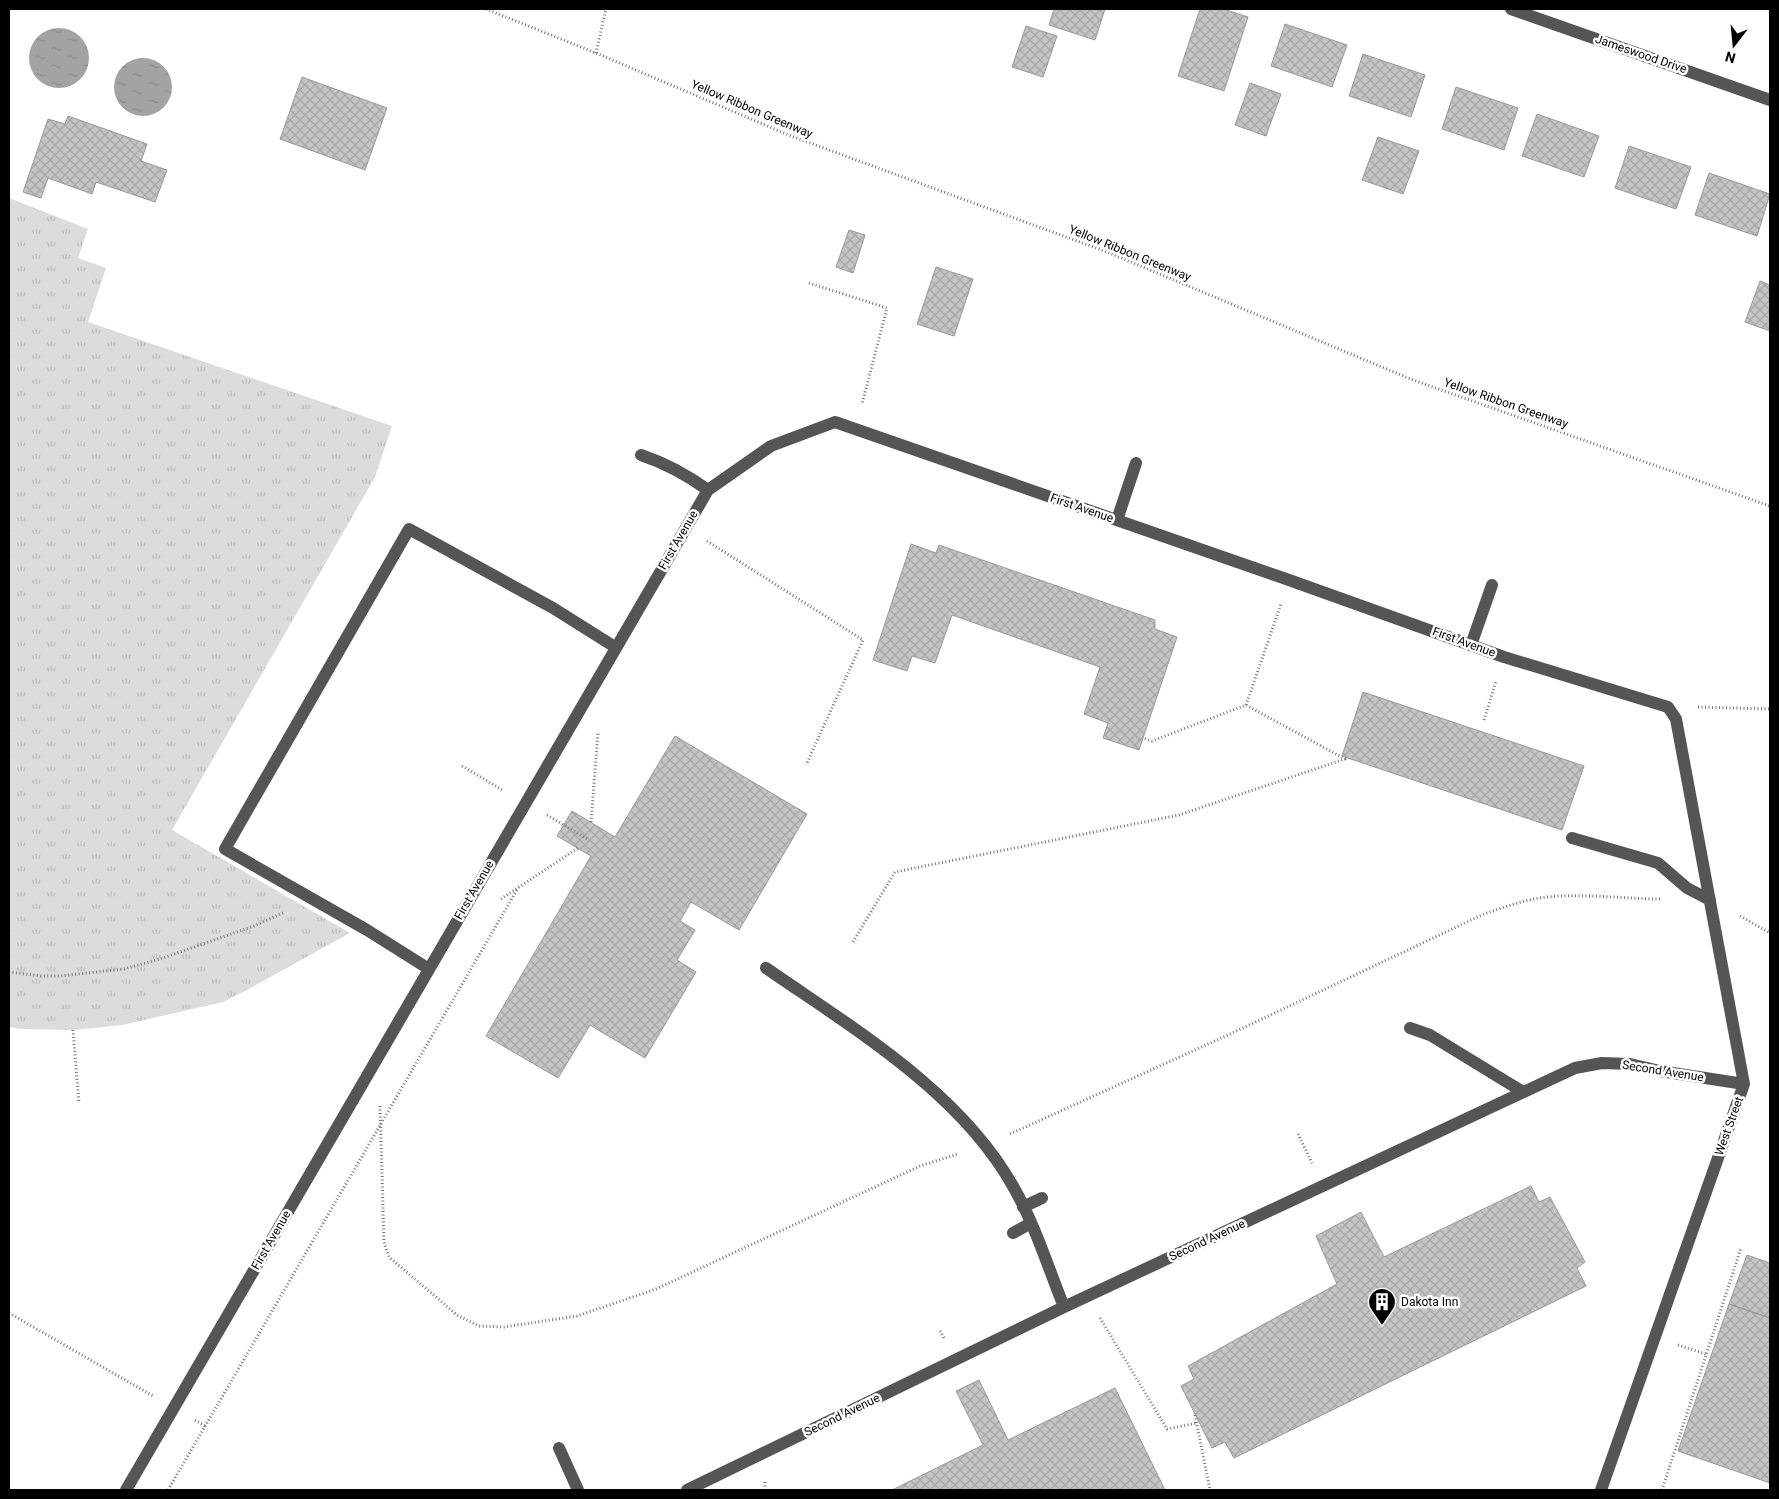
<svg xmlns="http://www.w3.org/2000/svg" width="1779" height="1499" font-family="Roboto,sans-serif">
  <defs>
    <pattern id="grass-tufts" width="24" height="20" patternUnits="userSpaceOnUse" patternTransform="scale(1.25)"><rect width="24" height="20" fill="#dcdcdc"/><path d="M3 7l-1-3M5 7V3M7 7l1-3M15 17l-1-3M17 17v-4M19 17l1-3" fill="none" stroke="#bbb"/></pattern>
    <pattern id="water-ripples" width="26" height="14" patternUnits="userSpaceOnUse" patternTransform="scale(1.25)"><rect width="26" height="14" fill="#a3a3a3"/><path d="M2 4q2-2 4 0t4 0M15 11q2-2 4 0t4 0" fill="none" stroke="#8b8b8b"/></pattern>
    <pattern id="building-cross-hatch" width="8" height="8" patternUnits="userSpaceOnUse" patternTransform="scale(1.25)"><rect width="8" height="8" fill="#c4c4c4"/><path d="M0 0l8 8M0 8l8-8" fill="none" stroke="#a7a7a7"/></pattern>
  </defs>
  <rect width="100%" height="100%" fill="#fff"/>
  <path fill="url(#grass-tufts)" d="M9,198L88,229L78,258L106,268L88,322L392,426L375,477L172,830L350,933L245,991L223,1002L122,1025L73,1030L22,1029L9,1027Z"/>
  <path fill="url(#water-ripples)" d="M29 58a30 30 0 1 1 60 0a30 30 0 1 1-60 0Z
    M114 87a29 29 0 1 1 58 0a29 29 0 1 1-58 0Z"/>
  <path fill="url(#building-cross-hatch)" stroke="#999" d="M1054,9H1105L1095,40L1049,25Z
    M1200,9H1223L1248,17L1224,91L1178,76Z
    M1285,24L1347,45L1332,87L1271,66Z
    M1026,26L1057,36L1043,77L1012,67Z
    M1363,54L1425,75L1411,117L1349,96Z
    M302,77L387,108L365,170L280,139Z
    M1250,83L1281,94L1266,136L1235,125Z
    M1456,87L1518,108L1504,150L1442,129Z
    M1537,114L1599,136L1584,177L1522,156Z
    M68,116L147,144L141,161L167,170L155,202L96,182L92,194L48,178L41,198L23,192L48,119L65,124Z
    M1378,137L1419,151L1403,194L1362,180Z
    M1629,146L1691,167L1676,209L1615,188Z
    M1709,173L1770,194L1757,236L1695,215Z
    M849,230L865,235L853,273L836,267Z
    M936,267L973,279L954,336L917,324Z
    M1760,281L1770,285V331L1745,322Z
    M911,544L936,553L939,545L1155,620V629L1177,637L1139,750L1103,738L1108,723L1084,714L1100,667L952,615L935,663L912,656L907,671L873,660Z
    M1363,692L1584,766L1562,830L1342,756Z
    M675,736L807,814L739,930L691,902L680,921L695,930L677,960L696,972L645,1058L590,1025L558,1078L486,1036L591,856L557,836L572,811L615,837Z
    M1531,1186L1539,1202L1550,1197L1585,1262L1577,1268L1586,1286L1234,1458L1225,1442L1212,1448L1181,1386L1194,1379L1188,1366L1337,1284L1316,1236L1361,1212L1384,1257Z
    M1747,1255L1770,1263V1318L1729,1304Z
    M1729,1304L1770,1318V1483L1678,1451Z
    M979,1380L1008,1440L1115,1388L1165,1490H892L983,1445L956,1391Z"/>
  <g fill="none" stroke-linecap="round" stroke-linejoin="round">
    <path stroke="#777" stroke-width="3" stroke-dasharray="1 2.5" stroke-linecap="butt" d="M486,9L596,53L791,136L1107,252L1413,380L1770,506
      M596,53L606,9
      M809,283L887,308L862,404
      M707,541L863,640L806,765
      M1246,705L1281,604
      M1698,707L1770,709
      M1484,720L1496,681
      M462,766L504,791
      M547,815L589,840
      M591,822L598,733
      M501,899L578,848
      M1740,916L1770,933
      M853,942L895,872L1179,815L1345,759L1246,705L1152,741L1143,738
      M9,972L41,976H60L124,969L160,959L254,926L285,912
      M73,1030L79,1103
      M380,1106L384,1242L389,1257L457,1315L479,1326L504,1327L577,1316L656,1289L920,1166L958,1154
      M1010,1134L1228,1035L1484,914C1505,907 1526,899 1548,897C1585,893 1623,899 1660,899
      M1298,1134L1312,1163
      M9,1313L153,1396
      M1100,1318L1167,1429L1197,1423
      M940,1331L944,1338
      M1678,1345L1706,1354
      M1195,1415L1210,1490
      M195,1420L205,1426
      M168,1490L518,888
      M765,1490V1481
      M1662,1490L1741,1248"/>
    <path stroke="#555" stroke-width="12" d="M1511,9L1770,100
      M641,455C665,463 687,475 708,490
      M1117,520L1136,463
      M1471,645L1492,585
      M1572,838L1658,863L1687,888L1710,900
      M766,968C854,1029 961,1092 1014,1188C1035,1225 1048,1267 1064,1307
      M429,969L367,930L225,849L409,529L553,608L615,647
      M1410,1028L1430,1035L1523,1092
      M1023,1207L1042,1198
      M1013,1233L1031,1223
      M559,1448L578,1490
      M126,1490L708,490L771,446L835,422L1289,580L1504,657L1668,707L1676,719L1744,1084L1601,1490
      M687,1490L1064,1307L1575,1068L1602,1063L1630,1064L1660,1071L1744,1084"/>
  </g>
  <defs>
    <symbol id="building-pin" viewBox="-11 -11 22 30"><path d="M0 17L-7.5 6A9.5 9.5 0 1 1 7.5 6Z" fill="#000" stroke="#fff"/><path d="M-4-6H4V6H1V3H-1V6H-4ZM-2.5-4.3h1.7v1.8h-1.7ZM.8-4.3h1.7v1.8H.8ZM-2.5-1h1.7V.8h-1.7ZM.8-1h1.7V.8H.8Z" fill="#fff"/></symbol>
  </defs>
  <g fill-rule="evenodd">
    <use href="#building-pin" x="1366" y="1286" width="32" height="43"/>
  </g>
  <g text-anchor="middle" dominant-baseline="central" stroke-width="5" stroke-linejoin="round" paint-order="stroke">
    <g font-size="12" fill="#000" stroke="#fff">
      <text transform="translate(1641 54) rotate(19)">Jameswood Drive</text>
      <text transform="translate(752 109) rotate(23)">Yellow Ribbon Greenway</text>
      <text transform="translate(1130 253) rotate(22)">Yellow Ribbon Greenway</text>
      <text transform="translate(1506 403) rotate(19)">Yellow Ribbon Greenway</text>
      <text transform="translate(1082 508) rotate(19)">First Avenue</text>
      <text transform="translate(678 540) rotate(-60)">First Avenue</text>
      <text transform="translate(1464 642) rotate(20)">First Avenue</text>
      <text transform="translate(474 890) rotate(-60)">First Avenue</text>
      <text transform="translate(1663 1071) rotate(9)">Second Avenue</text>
      <text transform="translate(1729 1126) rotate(-70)">West Street</text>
      <text transform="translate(271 1240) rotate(-60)">First Avenue</text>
      <text transform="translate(1207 1240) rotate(-25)">Second Avenue</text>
      <text transform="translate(842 1415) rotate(-26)">Second Avenue</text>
    </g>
    <g font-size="12" fill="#000" stroke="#fff" text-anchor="start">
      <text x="1401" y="1302">Dakota Inn</text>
    </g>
  </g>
  <rect width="1779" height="1499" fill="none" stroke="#000000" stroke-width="20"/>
  <g transform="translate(1734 45) rotate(196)" stroke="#ffffff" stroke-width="4" paint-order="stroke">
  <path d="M0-4L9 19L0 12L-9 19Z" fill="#000000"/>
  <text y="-8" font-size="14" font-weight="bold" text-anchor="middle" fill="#000000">N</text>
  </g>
</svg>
